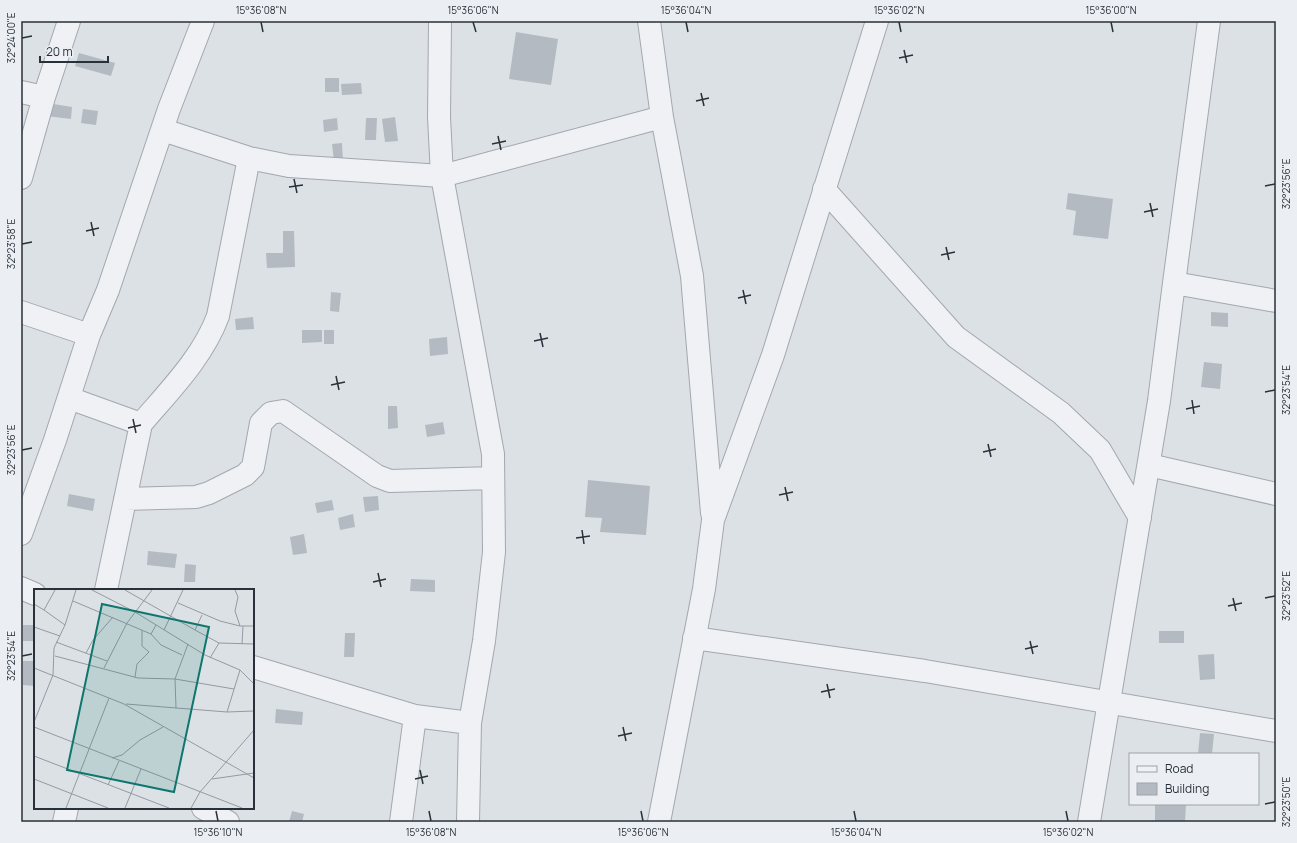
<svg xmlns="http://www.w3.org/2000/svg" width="1297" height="843" font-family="Manrope,sans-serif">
  <rect width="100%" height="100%" fill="#dce1e5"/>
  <path fill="#b4bac1" d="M516,32L558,39L551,85L509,79Z
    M79,53L115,63L111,76L75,66Z
    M325,78H339V92H325Z
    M361,83L362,94L342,95L341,84Z
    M47,103L72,107L71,119L46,116Z
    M83,109L98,111L96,125L81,123Z
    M395,117L398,141L385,142L382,119Z
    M337,118L338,130L324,132L323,120Z
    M366,118H377L376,140H365Z
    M342,143L343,161H334L332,144Z
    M1068,193L1113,199L1108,239L1073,235L1076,211L1066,209Z
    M283,231H294L295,267L267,268L266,253H283Z
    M331,292L341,293L339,312L330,311Z
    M1211,312L1228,313V327L1211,326Z
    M253,317L254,329L236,330L235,319Z
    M302,330H322V342L302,343Z
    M324,330H334V344H324Z
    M447,337L448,354L430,356L429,339Z
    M1204,362L1222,364L1220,389L1201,387Z
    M388,406H397L398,428L388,429Z
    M443,422L445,434L427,437L425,425Z
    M588,480L650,486L646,535L600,532L602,518L585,517Z
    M69,494L95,499L93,511L67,506Z
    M378,496L379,510L365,512L363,497Z
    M332,500L334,510L317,513L315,503Z
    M353,514L355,527L340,530L338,518Z
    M304,534L307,553L293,555L290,537Z
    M148,551L177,554L175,568L147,565Z
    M185,564L196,565L195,582H184Z
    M411,579L435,580V592L410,591Z
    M23,625H35V641H23Z
    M1159,631H1184V643H1159Z
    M345,633H355L354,657H344Z
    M1214,654L1215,679L1200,680L1198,655Z
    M23,661H35V686L23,685Z
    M276,709L303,712L302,725L275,723Z
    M1200,733L1214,734L1212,754H1198Z
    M1155,804H1186L1185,822H1155Z
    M292,811L304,814L302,822H289Z"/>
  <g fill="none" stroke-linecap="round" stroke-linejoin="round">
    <defs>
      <path id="street" d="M440,21L439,117L442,176L493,454L494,552L484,641L470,723L468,822
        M649,21L662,117L692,276L712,513
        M21,92L44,97L69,21
        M163,130L249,158L289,166L442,176L662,117
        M21,178L44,97
        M824,189L956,337L1061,413L1100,450L1140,518
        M1174,283L1276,301
        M21,312L89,335
        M69,398L141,424L106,590
        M141,424C169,391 203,357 218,316L249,158
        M1149,465L1276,494
        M125,499L196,497L209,493L245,475L253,467L261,423L271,413L283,411L377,476L390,481L493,478
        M21,534L55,440L89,335L108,290L169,109L203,21
        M21,588L35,594
        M694,638L925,671L1276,731
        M253,667L415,716L470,723
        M203,808L228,822
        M64,822L67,808
        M401,822L415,716
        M659,822L704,589L713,520L773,355L877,21
        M1089,822L1159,401L1174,283L1209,21"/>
    </defs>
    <use href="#street" stroke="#a2a8ae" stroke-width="24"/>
    <use href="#street" stroke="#eff1f4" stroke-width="22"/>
  </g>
  <path fill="none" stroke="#28303a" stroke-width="1.5" d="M261,22L263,32M473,22L476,32M686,22L688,32M899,22L901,32M1111,22L1113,32M22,38L32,36M904,50L907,63M899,58L913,55M701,93L704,106M696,101L709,98M498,136L501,150M492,144L506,141M294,179L297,193M1265,186L1275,184M289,187L303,185M1150,203L1153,217M1144,212L1158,209M91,222L94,236M86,231L99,228M22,244L32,242M946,247L949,260M941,255L955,252M743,290L746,304M738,298L751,295M540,333L543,347M534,341L548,338M336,376L339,390M331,385L345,382M1265,392L1275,390M1192,400L1194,414M1186,409L1200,406M133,419L136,433M128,428L141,425M988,444L991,457M22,450L32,448M983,452L996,449M785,487L788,501M779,495L793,492M582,530L584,544M576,538L590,536M378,573L381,587M373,582L386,579M1233,598L1236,611M1265,598L1275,596M1228,606L1242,603M1030,641L1033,654M1025,649L1038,646M22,656L32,654M827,684L830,698M821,692L835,689M623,727L626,741M618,736L632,733M420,770L423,784M415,779L428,776M1265,804L1275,802M216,811L218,821M429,811L431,821M641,811L643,821M854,811L856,821M1066,811L1068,821"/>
  <g transform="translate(34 589)">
    <rect width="220" height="220" fill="#dce1e5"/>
    <path fill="none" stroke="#949aa1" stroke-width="1" d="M58,1L101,23L171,66L206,81L220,95M91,1L161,41M201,1L204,8L201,22L206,37M39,12L117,45L122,36M144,14L186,32L206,37H220M0,15L10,21L21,1M10,21L31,36M168,26L161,41L185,54M0,38L26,47M130,41L149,1M117,45L127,56L148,66M22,53L73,72M208,55L209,37M52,64L59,51L79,28M21,67L104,89L141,90L200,100M176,69L185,54L220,55M0,79L90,115L220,189M70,79L93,34L118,1M101,88L103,75L115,63L108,57V41M92,115L193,123L220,122M142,119L141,90L154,55M193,123L206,81M0,133L19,86L20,59L31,36L42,1M0,138L208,219M0,167L135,219M78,169L88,166L106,151L129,138M0,190L74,219M178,190L220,184M74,196L85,172M32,219L75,109M91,219L107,180M157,219L166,203L220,141"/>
    <path fill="#0f766e" fill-opacity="0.15" stroke="#0f766e" stroke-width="2" d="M68,15L175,38L140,203L33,181Z"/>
    <rect width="220" height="220" fill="none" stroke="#28303a" stroke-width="2"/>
  </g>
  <rect width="1297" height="843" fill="none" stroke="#ebeff3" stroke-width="44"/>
  <rect x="1129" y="753" width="130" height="52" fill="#ebeff3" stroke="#9da3a9"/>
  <rect x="1137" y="766" width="20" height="6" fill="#eff1f4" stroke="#9da3a9"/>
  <text x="1165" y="773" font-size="12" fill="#28303a">Road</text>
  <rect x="1137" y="783" width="20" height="12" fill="#b4bac1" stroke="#9da3a9"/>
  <text x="1165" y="793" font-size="12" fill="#28303a">Building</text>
  <path d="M40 56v6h68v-6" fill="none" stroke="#28303a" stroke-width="2"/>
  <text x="46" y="56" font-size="12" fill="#28303a" stroke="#ebeff3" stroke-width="3" paint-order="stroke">20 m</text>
  <rect x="22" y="22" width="1253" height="799" fill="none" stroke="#28303a" stroke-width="1.5"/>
  <g font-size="10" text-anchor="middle" fill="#28303a">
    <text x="261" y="14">15°36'08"N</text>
    <text x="473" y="14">15°36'06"N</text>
    <text x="686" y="14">15°36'04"N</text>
    <text x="899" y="14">15°36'02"N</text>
    <text x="1111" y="14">15°36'00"N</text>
    <text transform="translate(11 38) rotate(-90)" y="4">32°24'00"E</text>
    <text transform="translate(1286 184) rotate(-90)" y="4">32°23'56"E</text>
    <text transform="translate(11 244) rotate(-90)" y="4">32°23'58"E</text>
    <text transform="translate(1286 390) rotate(-90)" y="4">32°23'54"E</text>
    <text transform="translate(11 450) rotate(-90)" y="4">32°23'56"E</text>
    <text transform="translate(1286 596) rotate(-90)" y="4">32°23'52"E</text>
    <text transform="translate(11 656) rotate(-90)" y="4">32°23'54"E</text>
    <text transform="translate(1286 802) rotate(-90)" y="4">32°23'50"E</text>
    <text x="218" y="836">15°36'10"N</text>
    <text x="431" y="836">15°36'08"N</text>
    <text x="643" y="836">15°36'06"N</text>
    <text x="856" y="836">15°36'04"N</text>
    <text x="1068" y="836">15°36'02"N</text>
  </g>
</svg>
